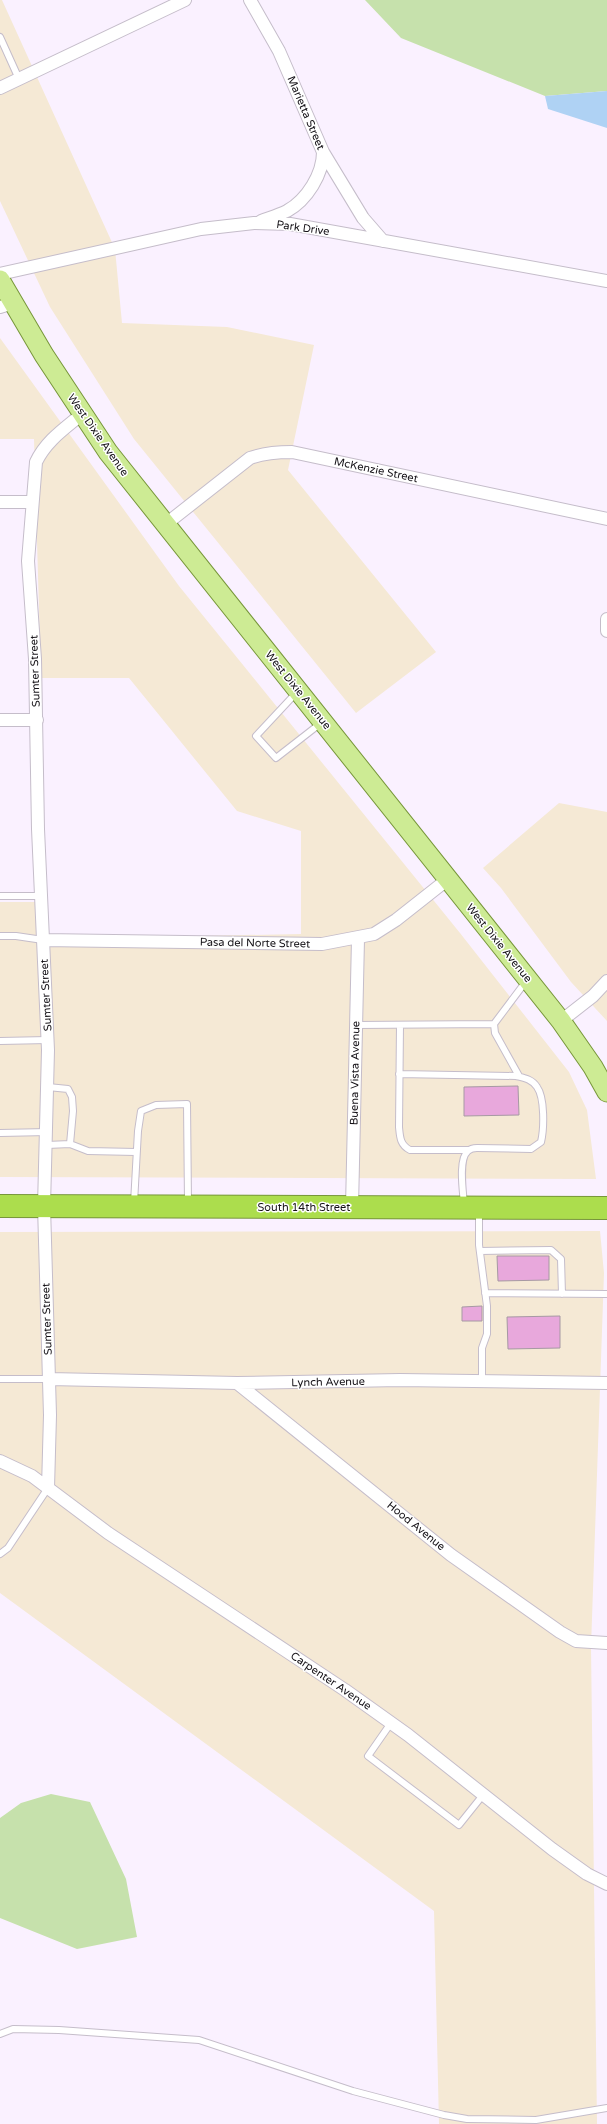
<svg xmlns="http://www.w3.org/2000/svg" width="607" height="2124" font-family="'Varela Round',sans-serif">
  <rect width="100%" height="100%" fill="#faf1ff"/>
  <path fill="#f5e9d5" d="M0,0H2L115,249L122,323L227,327L314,345L288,470L436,652L356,713L134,439L50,307L0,201Z
    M0,338L179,586L460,933L569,1072L587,1110L596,1179L0,1177V902H38L39,939L301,934V831L237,811L129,678H41L34,439H0Z
    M559,803L607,812V1021L571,982L501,888L483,868Z
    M600,1231L604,1273L591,1647L597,2124H439L434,1911L0,1593V1232Z"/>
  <path fill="#c6e1ac" d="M365,0H607V91L545,96L401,38Z
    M51,1794L90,1802L126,1879L137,1937L77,1949L0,1918V1818L21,1803Z"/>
  <path fill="#afd2f4" d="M607,91V128L548,109L545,96Z"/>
  <path fill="#e8a8dc" stroke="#a699a3" d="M518,1086L519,1115L464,1116V1087Z
    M497,1256H549V1280L498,1281Z
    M482,1306V1321H462V1307Z
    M560,1316V1348L508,1349L507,1317Z"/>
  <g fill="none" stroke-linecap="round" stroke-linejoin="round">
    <defs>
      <path id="lane" d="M0,37L19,79
        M297,692L256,736L276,758L321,723
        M0,896H41
        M0,936H16L43,940
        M356,1025L494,1024
        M400,1025L399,1127C400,1137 400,1145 410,1150H469
        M0,1041L48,1040
        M399,1074L516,1076C524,1078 532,1079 537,1087C545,1098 544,1129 541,1142L531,1149L477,1148C474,1148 470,1149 468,1151C458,1159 463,1191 464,1204
        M519,1076L495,1033L494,1024L527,980
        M48,1087L68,1089L72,1097L73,1111L70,1144
        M0,1133L48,1132
        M47,1145L70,1144L88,1151L136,1152
        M134,1203L138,1131L141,1111L156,1105L187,1104L188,1203
        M479,1211V1245L487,1306V1334L482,1348V1382
        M480,1251L551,1250L561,1259L562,1294
        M485,1293L607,1294
        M0,1379H49
        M0,1554L8,1548L48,1488
        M391,1723L368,1756L459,1825L483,1795
        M0,2034L13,2029L59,2030L199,2040L353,2091L444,2115L467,2119L536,2120L607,2108"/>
      <path id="street" d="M250,0L279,51L323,152C323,174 307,200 287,211C279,215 269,218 261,221
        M0,88L185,0
        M323,152L363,218L383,241
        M0,274L201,229L254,223L290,224L607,281
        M0,307L13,303
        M0,502H32
        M166,524L250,458C264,453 277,452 292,452L607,519
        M607,619V631
        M0,720H37
        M43,940L322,944L374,934L396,920L448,879
        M561,1021L593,996L607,981
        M352,1207L358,939
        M49,1379L237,1383L400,1380L607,1383
        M237,1383L451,1555L560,1632L576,1641L607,1643
        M0,1461L32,1476L108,1533L345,1690L408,1735L552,1849L587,1874L607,1884
        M48,1488L50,1415L44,1206L48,1050L38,829L35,659L28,561L36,462C46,441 64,429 82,414"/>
      <path id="primary" d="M0,280L44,355L108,452L561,1021L593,1067L607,1092"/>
      <path id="highway" d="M0,1206L607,1208"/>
    </defs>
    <use href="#lane" stroke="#c5bdca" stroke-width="8"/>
    <use href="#street" stroke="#c5bdca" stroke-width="14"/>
    <use href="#primary" stroke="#77963a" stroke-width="21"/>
    <use href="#highway" stroke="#77963a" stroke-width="24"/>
    <use href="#lane" stroke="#fff" stroke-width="6"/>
    <use href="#street" stroke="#fff" stroke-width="12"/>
    <use href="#primary" stroke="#cdeb94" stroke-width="19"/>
    <use href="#highway" stroke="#acdd4d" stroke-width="22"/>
  </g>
  <g text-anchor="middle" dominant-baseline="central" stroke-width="3" stroke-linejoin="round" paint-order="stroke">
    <g font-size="11" fill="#141116" stroke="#fff">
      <text transform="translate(306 113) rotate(67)">Marietta Street</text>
      <text transform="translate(303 228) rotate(8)">Park Drive</text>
      <text transform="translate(98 435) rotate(55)">West Dixie Avenue</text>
      <text transform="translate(376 470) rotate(12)">McKenzie Street</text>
      <text transform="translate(35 671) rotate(-92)">Sumter Street</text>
      <text transform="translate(298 690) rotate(51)">West Dixie Avenue</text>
      <text transform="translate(255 943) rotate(1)">Pasa del Norte Street</text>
      <text transform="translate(499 943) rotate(51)">West Dixie Avenue</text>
      <text transform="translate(46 995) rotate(-93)">Sumter Street</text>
      <text transform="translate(355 1073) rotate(-89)">Buena Vista Avenue</text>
      <text x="304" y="1207">South 14th Street</text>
      <text transform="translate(47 1319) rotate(-92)">Sumter Street</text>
      <text transform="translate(328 1382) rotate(-1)">Lynch Avenue</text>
      <text transform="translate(416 1526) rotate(39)">Hood Avenue</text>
      <text transform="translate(331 1681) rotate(34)">Carpenter Avenue</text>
    </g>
  </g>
</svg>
